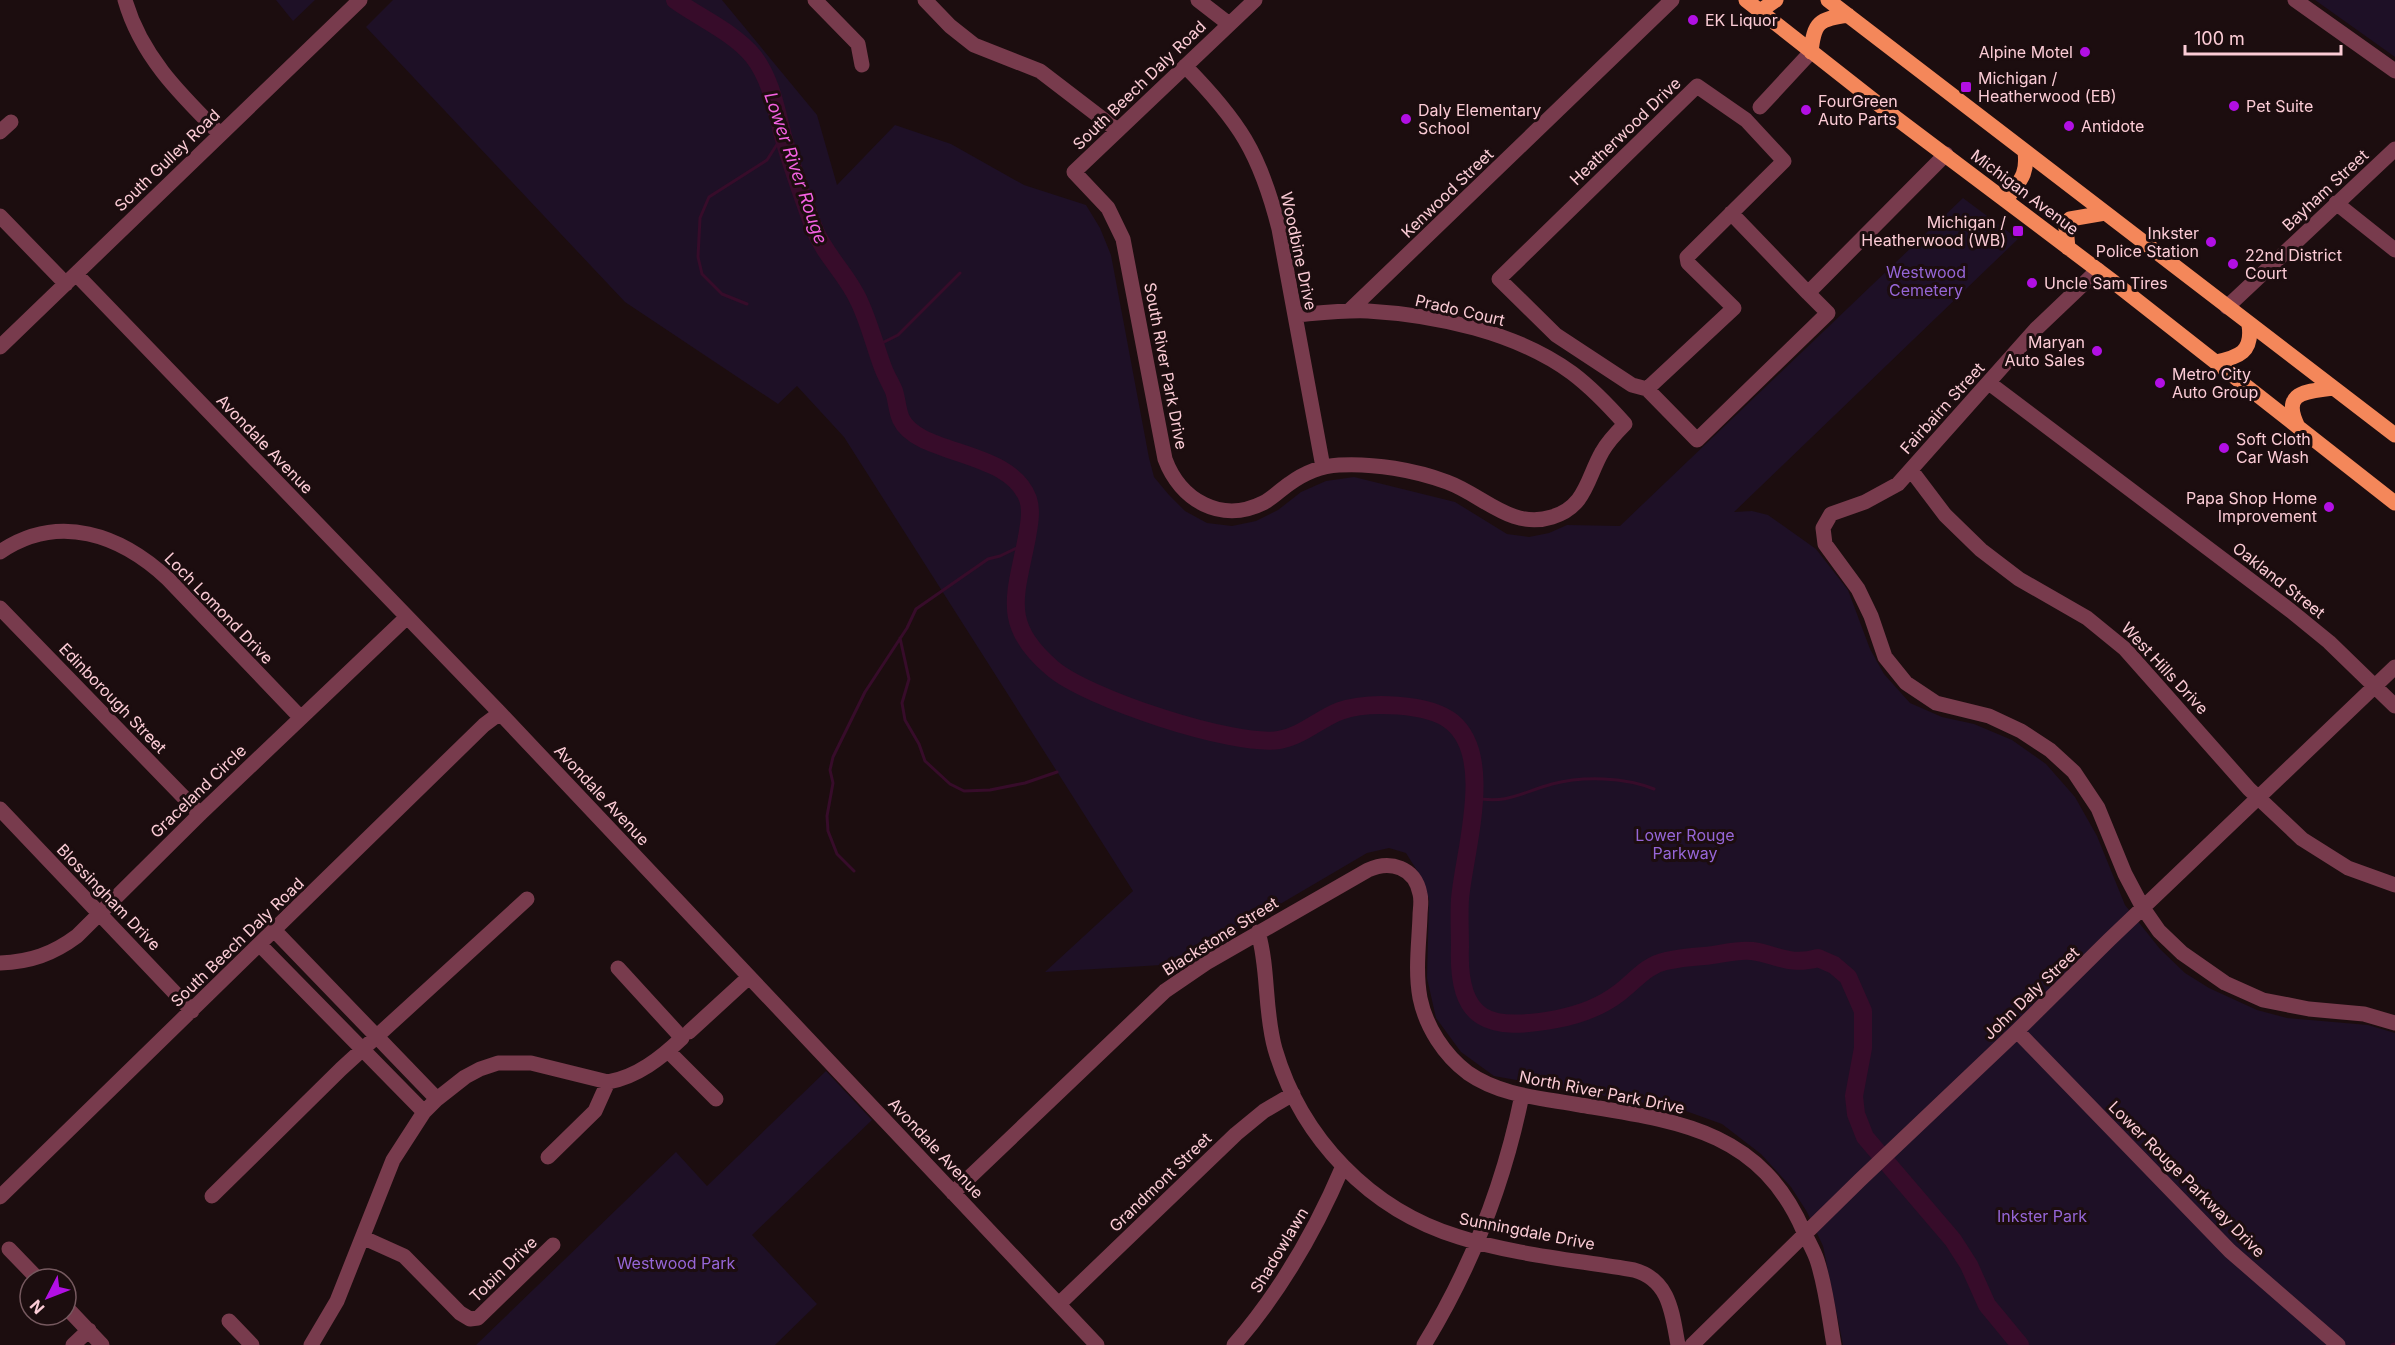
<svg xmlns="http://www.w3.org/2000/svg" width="2395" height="1345" font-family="Inter,sans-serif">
  <rect width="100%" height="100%" fill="#1c0d0f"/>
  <path fill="#1e1026" d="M276,0H315L293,21Z
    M393,0H722L817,115L837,185L895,125L951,144L1024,185L1086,205L1100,228L1111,255L1149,458L1154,477L1169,495L1185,511L1207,523L1232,526L1256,521L1278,510L1301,492L1326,481L1354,477L1455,502L1507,534L1529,537L1549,533L1567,525L1620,526L1963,198L2018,239L1734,512L1752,511L1768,515L1816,549L1848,590L1870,649L1884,674L1910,703L1942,717L1974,724L2012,740L2046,764L2075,797L2097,836L2125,905L2160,949L2185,973L2209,988L2257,1010L2287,1018L2368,1025L2395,1033V1345H1843L1823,1246L1807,1212L1791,1187L1761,1154L1722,1124L1683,1110L1494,1076L1461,1052L1436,1018L1427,978L1429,899L1421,877L1406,853L1389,848L1367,853L1178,964L1045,972L1133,891L844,437L797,386L778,404L625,302L366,27Z
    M2315,0H2395V57Z
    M826,1071L872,1120L752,1235L817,1304L775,1345H476L676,1152L707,1186Z"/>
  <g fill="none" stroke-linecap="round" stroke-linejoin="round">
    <path stroke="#370c2a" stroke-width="3" d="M747,304L722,294L702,274L698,257L700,218L709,197L767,160L783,135
      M876,346L898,335L960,273
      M900,638L909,679L902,703L905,720L919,744L925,761L950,784L964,791L990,790L1025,783L1057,772
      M1474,798C1509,804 1520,793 1552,784C1583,776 1624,777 1654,789
      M854,871L837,854L828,831L827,816L833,783L830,770L833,757L865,692L907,628L916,609L988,559L1000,556L1025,544
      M2392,1345L2395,1344"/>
    <path stroke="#370c2a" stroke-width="18" d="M675,0C700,18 733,32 753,56C771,79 776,109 783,136C792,167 803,198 814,228C825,256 847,274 859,301C869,322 874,343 882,365C885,374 890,382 894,391C897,400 897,410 901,419C918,456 1010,449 1028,499C1032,511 1029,525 1027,537C1016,595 1000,624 1052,668C1086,698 1234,747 1279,740C1302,736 1319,719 1340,711C1368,701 1429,703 1452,722C1495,757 1464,852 1460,899C1459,915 1460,931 1460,947C1457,1022 1489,1032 1557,1019C1578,1015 1602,1006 1619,993C1635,981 1646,965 1666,961C1679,958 1691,957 1704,956C1720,955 1736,949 1752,951C1779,955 1789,966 1818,958L1834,965L1848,977L1863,1011V1048L1854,1096L1856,1114L1865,1137L1953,1240L1969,1265L1987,1305L2020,1345"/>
    <path stroke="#783b4d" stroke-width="15" d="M125,0C141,56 180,94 220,134
      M815,0L858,44L862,65
      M925,0L950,26L974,45L1040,71L1117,130
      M1198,0L1229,24
      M1255,0L1074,172L1108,208L1123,239L1165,459C1180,500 1221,524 1263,503C1273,498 1280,490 1289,484C1304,473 1321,466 1339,465C1374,463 1415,470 1447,482C1483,495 1511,530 1552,517C1586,507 1587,478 1602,452C1608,441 1617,432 1625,424C1609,406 1592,388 1572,373C1516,332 1436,315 1368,311C1344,310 1319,313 1295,315
      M2295,0L2395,71
      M1185,66C1239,121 1260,153 1279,229L1323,467
      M1697,86L1746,120L1784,161L1687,257L1688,263L1734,308L1647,389L1632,385L1556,335L1499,279Z
      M1760,107L1811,52
      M0,132L11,122
      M2336,203L2395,250
      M1731,213L1808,293
      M0,216L66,284
      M2098,270L2036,329L1898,484L1865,502L1831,514L1823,528L1825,544L1858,589L1871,616L1885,657L1906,683L1936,703L1989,716L2021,731L2050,750L2074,772L2098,808L2125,874L2143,908L2159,931L2182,953L2225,983L2263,1000L2309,1009L2364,1014L2395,1023
      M76,274L500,713L1097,1345
      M2227,307L2395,149
      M1349,311L1672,0
      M0,347L360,0
      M1989,383L2291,611L2329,642L2395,706
      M1647,389L1697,440L1828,313L1808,293L1946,154
      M1911,470L1945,515L1981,550L2019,579L2087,618L2125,649L2249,789L2302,839L2348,868L2395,885
      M0,552C59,512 121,535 168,579L300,717
      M0,608L200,814
      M0,809L192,1011
      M275,931L437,1099
      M1258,932C1269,970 1264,1010 1275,1049C1301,1138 1370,1210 1459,1237C1515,1255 1576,1260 1634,1270C1670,1280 1672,1313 1678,1345
      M260,945L424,1112
      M0,963C30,962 53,954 77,936L200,814L407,617
      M2017,1031L2230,1251L2338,1345
      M689,1032L749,977
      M668,1051L716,1099
      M548,1157L595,1111L608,1082
      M953,1193L1165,991L1206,963L1368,870C1390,860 1415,867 1420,894C1422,901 1420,909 1420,916C1419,943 1415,971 1420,998C1426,1027 1444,1055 1468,1073C1501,1096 1542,1098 1580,1105C1678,1121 1760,1130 1804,1232C1808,1241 1814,1251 1817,1260C1826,1287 1829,1317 1834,1345
      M212,1196L341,1069L527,899
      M0,1197L484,725L500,713
      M364,1238L404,1256L460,1313L470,1319L478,1318L553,1245
      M9,1249L38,1279
      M1059,1304L1236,1134L1264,1111L1293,1094
      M66,1307L102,1345
      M229,1321L252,1345
      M73,1345L89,1330
      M311,1345L337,1301L393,1160L424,1112L437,1099L465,1077L480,1069L498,1063H531L608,1082C637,1077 661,1058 682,1038L618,968
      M1234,1345C1281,1291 1315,1232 1343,1166
      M1424,1345C1471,1268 1504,1184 1522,1095
      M1692,1345L1860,1180L2017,1031L2109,940L2395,667"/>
    <path stroke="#f4875a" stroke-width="15" d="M1746,0L1896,118L2111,280L2395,503
      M1828,0L2395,435
      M1760,11L1776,0
      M1811,52C1814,22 1819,19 1848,15
      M2006,200C2019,181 2028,176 2025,152
      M2068,248L2066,228L2070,219L2105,213
      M2216,362C2239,357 2253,352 2249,325
      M2298,427C2280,390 2308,392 2333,388"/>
  </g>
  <g fill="#b20fe4" stroke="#1c0d0f" stroke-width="2">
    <circle cx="1693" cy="20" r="6"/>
    <circle cx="2085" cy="52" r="6"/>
    <rect x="1960" y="81" width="12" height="12" rx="3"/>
    <circle cx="2234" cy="106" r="6"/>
    <circle cx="1806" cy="110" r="6"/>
    <circle cx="1406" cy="119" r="6"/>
    <circle cx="2069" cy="126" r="6"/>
    <rect x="2012" y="225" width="12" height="12" rx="3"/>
    <circle cx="2211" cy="242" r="6"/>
    <circle cx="2233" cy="264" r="6"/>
    <circle cx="2032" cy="283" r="6"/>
    <circle cx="2097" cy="351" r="6"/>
    <circle cx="2160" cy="383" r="6"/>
    <circle cx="2224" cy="448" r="6"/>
    <circle cx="2329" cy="507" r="6"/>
  </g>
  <g text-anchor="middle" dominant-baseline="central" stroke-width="6" stroke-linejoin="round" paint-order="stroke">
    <g font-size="16" fill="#fcccd6" stroke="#1c0d0f" text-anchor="start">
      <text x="1705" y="20">EK Liquor</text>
      <text x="2073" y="52" text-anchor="end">Alpine Motel</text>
      <text x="1978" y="78">Michigan /<tspan x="1978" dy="18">Heatherwood (EB)</tspan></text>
      <text x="1818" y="101">FourGreen<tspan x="1818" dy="18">Auto Parts</tspan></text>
      <text x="2246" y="106">Pet Suite</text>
      <text x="1418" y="110">Daly Elementary<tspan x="1418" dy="18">School</tspan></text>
      <text x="2081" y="126">Antidote</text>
      <text x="2006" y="222" text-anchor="end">Michigan /<tspan x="2006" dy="18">Heatherwood (WB)</tspan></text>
      <text x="2199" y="233" text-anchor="end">Inkster<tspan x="2199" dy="18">Police Station</tspan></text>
      <text x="2245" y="255">22nd District<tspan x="2245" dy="18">Court</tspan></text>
      <text x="2044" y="283">Uncle Sam Tires</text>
      <text x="2085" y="342" text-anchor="end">Maryan<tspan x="2085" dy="18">Auto Sales</tspan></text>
      <text x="2172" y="374">Metro City<tspan x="2172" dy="18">Auto Group</tspan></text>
      <text x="2236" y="439">Soft Cloth<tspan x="2236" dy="18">Car Wash</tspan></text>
      <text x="2317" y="498" text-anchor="end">Papa Shop Home<tspan x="2317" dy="18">Improvement</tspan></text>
    </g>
    <g font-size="16" fill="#fcccd6" stroke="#1c0d0f">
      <text transform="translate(1139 85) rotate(-44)">South Beech Daly Road</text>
      <text transform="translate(1625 131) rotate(-44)">Heatherwood Drive</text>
      <text transform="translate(167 160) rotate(-44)">South Gulley Road</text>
      <text transform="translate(2325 190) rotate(-43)">Bayham Street</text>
      <text transform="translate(2025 192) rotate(37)">Michigan Avenue</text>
      <text transform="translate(1447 193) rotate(-44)">Kenwood Street</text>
      <text transform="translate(1299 251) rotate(78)">Woodbine Drive</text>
      <text transform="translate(1460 310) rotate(13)">Prado Court</text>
      <text transform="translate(1166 366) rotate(79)">South River Park Drive</text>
      <text transform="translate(1942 408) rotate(-48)">Fairbairn Street</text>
      <text transform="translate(265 444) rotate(46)">Avondale Avenue</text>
      <text transform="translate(2279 580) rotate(38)">Oakland Street</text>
      <text transform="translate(219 608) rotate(46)">Loch Lomond Drive</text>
      <text transform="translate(2165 668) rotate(47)">West Hills Drive</text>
      <text transform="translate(113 698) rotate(46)">Edinborough Street</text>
      <text transform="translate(198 791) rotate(-44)">Graceland Circle</text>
      <text transform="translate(602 795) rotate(47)">Avondale Avenue</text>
      <text transform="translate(109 897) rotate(46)">Blossingham Drive</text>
      <text transform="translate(1220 936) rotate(-32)">Blackstone Street</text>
      <text transform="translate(237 942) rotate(-44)">South Beech Daly Road</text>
      <text transform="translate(2031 993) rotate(-44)">John Daly Street</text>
      <text transform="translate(1602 1092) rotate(11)">North River Park Drive</text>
      <text transform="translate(936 1148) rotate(47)">Avondale Avenue</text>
      <text transform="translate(2187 1179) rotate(45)">Lower Rouge Parkway Drive</text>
      <text transform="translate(1160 1182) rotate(-44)">Grandmont Street</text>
      <text transform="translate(1527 1231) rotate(11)">Sunningdale Drive</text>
      <text transform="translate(1279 1250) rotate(-59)">Shadowlawn</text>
      <text transform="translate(503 1269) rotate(-44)">Tobin Drive</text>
    </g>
    <g font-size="16" fill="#9666d7" stroke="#1c0d0f">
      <text x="1926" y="272">Westwood<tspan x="1926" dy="18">Cemetery</tspan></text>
      <text x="1685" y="835">Lower Rouge<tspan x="1685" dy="18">Parkway</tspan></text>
      <text x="2042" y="1216">Inkster Park</text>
      <text x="676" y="1263">Westwood Park</text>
    </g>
    <g font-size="18" font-style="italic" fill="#f461e1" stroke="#1c0d0f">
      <text transform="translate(796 168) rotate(71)">Lower River Rouge</text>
    </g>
  </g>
  <g transform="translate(48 1297) rotate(228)"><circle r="28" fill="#1c0d0f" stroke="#76595f" stroke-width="1.5"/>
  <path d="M0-4.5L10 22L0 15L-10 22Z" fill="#b20fe4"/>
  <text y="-9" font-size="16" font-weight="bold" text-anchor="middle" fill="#fcccd6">N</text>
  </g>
  <path d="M2185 45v9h156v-9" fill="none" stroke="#fcccd6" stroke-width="3"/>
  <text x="2194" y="45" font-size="18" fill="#fcccd6" stroke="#1c0d0f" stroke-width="4.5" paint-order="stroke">100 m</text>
</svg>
